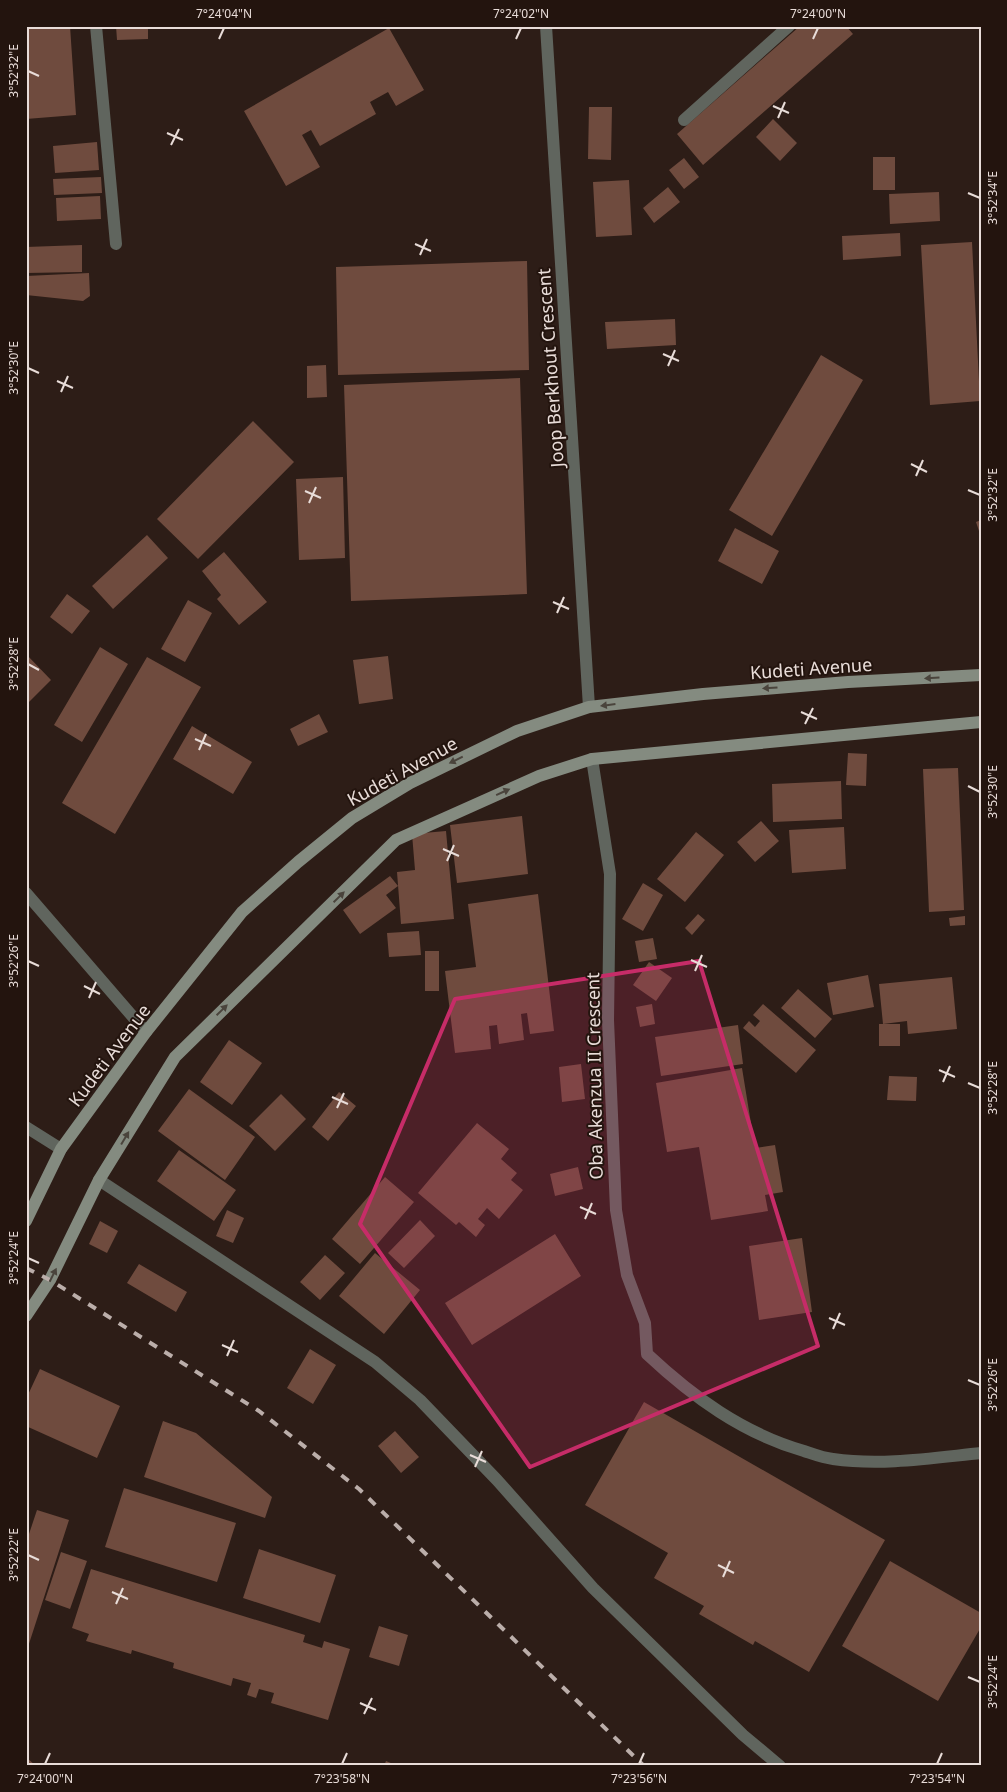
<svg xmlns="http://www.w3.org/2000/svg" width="1007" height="1792" font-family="'Noto Sans',sans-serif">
  <rect width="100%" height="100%" fill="#2d1d17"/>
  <path fill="#6f4b3e" d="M26,26H70L76,115L26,119Z
    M116,26H148V39L117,40Z
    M800,26H846L853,34L703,165L677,134Z
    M389,28L424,90L396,106L388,92L370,102L376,114L320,146L311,130L302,135L320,167L286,186L244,111Z
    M589,107H612L611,160L588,159Z
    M773,119L797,143L780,161L756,137Z
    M97,142L99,170L55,173L53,146Z
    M873,157H895V190H873Z
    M684,158L699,177L684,189L669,170Z
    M101,177L102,193L54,195L53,179Z
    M629,180L632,235L596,237L593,182Z
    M668,187L680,202L654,223L643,208Z
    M939,192L940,221L890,224L889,194Z
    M100,196L101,219L57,221L56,198Z
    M900,233L901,256L843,260L842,236Z
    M972,242L980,401L930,405L921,245Z
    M82,245V272L26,273V247Z
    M527,261L529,370L338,375L336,267Z
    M89,273L90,296L83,301L26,295V276Z
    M675,319L676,345L607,349L605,322Z
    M821,355L863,380L772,536L729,510Z
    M326,365L327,397L307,398V366Z
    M520,378L527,594L351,601L344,385Z
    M253,421L294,462L198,559L157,519Z
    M343,477L345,558L299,560L296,479Z
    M981,520V534H980L976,522Z
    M735,528L779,551L762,584L718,561Z
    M147,535L168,558L113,609L92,586Z
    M224,552L267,602L239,625L217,599L221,595L202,571Z
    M67,594L90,611L72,634L50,617Z
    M188,600L212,613L185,662L161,649Z
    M100,647L128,664L82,742L54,725Z
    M26,654L51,680L26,705Z
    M388,656L393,699L359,704L353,660Z
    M147,657L201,687L115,834L62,803Z
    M319,714L328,732L298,746L290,729Z
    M192,726L252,762L233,794L173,759Z
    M848,753L867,754L866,786L846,785Z
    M958,768L964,910L929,912L923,769Z
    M841,781L842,819L773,822L772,784Z
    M522,816L528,874L457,883L450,825Z
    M761,821L779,841L755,862L737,842Z
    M844,827L846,869L792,873L789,830Z
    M446,831L454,919L401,924L397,872L415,870L412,834Z
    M696,832L724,855L685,902L657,879Z
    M390,876L398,886L386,895L396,908L360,934L343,910Z
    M643,883L663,895L643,931L622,919Z
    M538,894L554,1031L530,1034L527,1013L521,1014L524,1040L499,1044L497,1025L489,1026L491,1049L455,1053L445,971L476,967L468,904Z
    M698,914L705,920L692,935L685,928Z
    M965,916V925L950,926L949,918Z
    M419,931L421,955L389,957L387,933Z
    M653,938L657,959L639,962L635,941Z
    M425,951H439V991H425Z
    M649,962L672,978L656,1001L633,985Z
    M868,975L874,1007L833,1015L827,983Z
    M952,977L957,1029L908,1034L907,1021L883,1024L879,984Z
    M798,989L832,1019L815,1038L781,1008Z
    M652,1004L655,1024L640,1027L636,1007Z
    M763,1004L816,1050L796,1073L743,1028L749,1021L755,1027L760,1021L753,1015Z
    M879,1024H900V1046H879Z
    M738,1025L743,1064L661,1076L655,1037Z
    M229,1040L262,1063L232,1105L200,1082Z
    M581,1064L585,1099L562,1102L559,1067Z
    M742,1068L755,1148L775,1145L783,1192L765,1195L768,1211L711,1220L699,1147L667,1152L656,1083Z
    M889,1076L917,1077L916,1101L887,1100Z
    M189,1089L255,1137L225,1180L158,1131Z
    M339,1092L356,1106L328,1141L312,1127Z
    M281,1094L306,1119L275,1151L249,1126Z
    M477,1123L509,1149L501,1159L517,1173L511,1180L523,1190L499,1219L487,1208L478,1219L485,1225L476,1237L459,1222L456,1225L418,1193Z
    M179,1150L236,1190L214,1221L157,1181Z
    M578,1167L583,1189L555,1196L550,1174Z
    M385,1177L414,1202L360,1264L332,1239Z
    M227,1210L244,1218L233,1243L216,1236Z
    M420,1220L435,1236L404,1268L388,1253Z
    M100,1221L118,1231L107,1253L89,1244Z
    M555,1234L581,1276L472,1345L445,1303Z
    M802,1238L812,1312L759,1320L749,1246Z
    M375,1253L420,1290L384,1334L339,1296Z
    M325,1255L345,1273L320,1300L300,1282Z
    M139,1264L187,1292L176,1312L127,1283Z
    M310,1349L336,1365L313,1404L287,1388Z
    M40,1369L120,1406L97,1458L26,1426V1399Z
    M644,1402L885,1540L809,1672L755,1641L753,1645L699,1614L704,1606L654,1578L668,1553L585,1505Z
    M163,1421L196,1433L272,1497L265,1518L144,1477Z
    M395,1431L419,1457L401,1473L378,1446Z
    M124,1488L236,1523L217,1582L105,1547Z
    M37,1510L69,1520L27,1650L26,1543Z
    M259,1549L336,1575L320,1623L243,1598Z
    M61,1552L87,1561L70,1609L45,1600Z
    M890,1561L981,1613V1627L938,1701L842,1646Z
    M91,1569L305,1635L303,1642L322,1648L324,1641L350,1649L328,1720L271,1703L274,1693L259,1689L256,1698L247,1695L251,1683L233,1678L231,1686L173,1668L174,1663L132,1650L131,1654L86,1641L89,1634L72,1628Z
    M379,1626L408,1635L399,1666L369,1657Z
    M26,1757L36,1766H26Z
    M386,1761L398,1766H384Z"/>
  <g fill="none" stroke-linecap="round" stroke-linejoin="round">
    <path stroke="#60655e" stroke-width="12" d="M684,120L789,26"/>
    <path stroke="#60655e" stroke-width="12" d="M96,26L116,244
      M546,26L589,707
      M592,759L610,874L608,1020L616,1210L627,1275L645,1323L647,1354C693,1397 742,1433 804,1451C813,1454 823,1458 833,1459C882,1466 932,1458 981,1453
      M26,893L146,1032
      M26,1127L61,1149
      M99,1180L375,1362L420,1400L497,1480L593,1588L743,1735L780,1766"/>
    <path stroke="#848b80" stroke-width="12" d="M26,1221L61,1149L146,1032L242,912L298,862L352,818L410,783L517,731L589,707L703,694L848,682L981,675
      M26,1316L50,1280L99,1180L175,1057L396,840L539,776L592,759L981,722"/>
    <path stroke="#bbaeaa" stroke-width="4" stroke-dasharray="9 9" stroke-linecap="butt" d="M26,1268L50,1280L259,1411L359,1489L644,1766"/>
  </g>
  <defs><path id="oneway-solid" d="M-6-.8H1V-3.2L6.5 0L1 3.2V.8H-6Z" transform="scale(1.25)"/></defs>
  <g fill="#4a443c">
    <use href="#oneway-solid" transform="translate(932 678) rotate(177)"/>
    <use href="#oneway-solid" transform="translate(770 688) rotate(176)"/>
    <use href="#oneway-solid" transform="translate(608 705) rotate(173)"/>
    <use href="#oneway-solid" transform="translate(456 760) rotate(154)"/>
    <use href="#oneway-solid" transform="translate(503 792) rotate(-24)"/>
    <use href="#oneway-solid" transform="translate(339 897) rotate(-44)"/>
    <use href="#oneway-solid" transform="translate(222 1010) rotate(-44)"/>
    <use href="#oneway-solid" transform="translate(125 1138) rotate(-59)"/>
    <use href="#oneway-solid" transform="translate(53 1275) rotate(-63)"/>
  </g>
  <path fill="#c62c68" fill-opacity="0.2" stroke="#c62c68" stroke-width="4" stroke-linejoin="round" d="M699,961L818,1346L530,1467L360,1224L455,999Z"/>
  <path fill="none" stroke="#e8dcd8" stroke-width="2" d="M219,39L224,28M516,39L521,28M813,39L818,28M28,71L39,76M773,106L789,113M778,118L785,102M167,133L183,140M171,145L179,129M968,193L980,198M415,244L431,251M420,255L427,239M663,354L679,361M668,366L675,350M28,368L39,373M57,381L73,388M61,392L68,376M911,464L927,472M916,476L923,460M968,490L980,495M305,491L321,498M309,503L316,487M553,602L569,609M557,613L564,597M28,664L39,670M801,712L817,719M805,724L813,708M195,739L211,746M199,750L206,734M968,786L980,792M443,849L459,856M447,861L454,845M691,960L707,967M28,961L39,966M695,971L702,955M84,986L100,994M89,998L96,982M939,1070L955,1077M943,1082L950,1066M968,1083L980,1088M332,1097L348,1104M337,1108L344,1093M580,1207L596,1214M585,1219L592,1203M28,1258L39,1263M829,1318L845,1325M833,1329L840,1313M222,1345L238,1352M227,1356L234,1340M968,1380L980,1385M470,1455L486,1462M475,1467L482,1451M28,1555L39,1560M718,1565L734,1573M723,1577L730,1561M112,1592L128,1599M116,1604L123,1588M968,1677L980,1682M360,1703L376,1710M364,1714L372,1698M45,1764L50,1753M342,1764L347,1753M639,1764L644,1753M937,1764L942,1753"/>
  <g text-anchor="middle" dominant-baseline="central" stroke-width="4" stroke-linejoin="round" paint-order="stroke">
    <g font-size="18" fill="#e8dcd8" stroke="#23140e">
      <text transform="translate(550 368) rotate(-94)">Joop Berkhout Crescent</text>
      <text transform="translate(811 668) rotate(-4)">Kudeti Avenue</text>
      <text transform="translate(402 771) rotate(-29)">Kudeti Avenue</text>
      <text transform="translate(109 1055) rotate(-53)">Kudeti Avenue</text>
      <text transform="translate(594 1076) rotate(-91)">Oba Akenzua II Crescent</text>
    </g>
  </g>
  <rect width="1007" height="1792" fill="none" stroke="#23140e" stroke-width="55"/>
  <rect x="28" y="28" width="952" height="1736" fill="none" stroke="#e8dcd8" stroke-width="2"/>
  <g font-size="12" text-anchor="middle" fill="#e8dcd8">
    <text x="224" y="18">7°24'04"N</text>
    <text x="521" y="18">7°24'02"N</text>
    <text x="818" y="18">7°24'00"N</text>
    <text transform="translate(14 71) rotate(-90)" y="4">3°52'32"E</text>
    <text transform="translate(993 198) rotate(-90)" y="4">3°52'34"E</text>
    <text transform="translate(14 368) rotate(-90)" y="4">3°52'30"E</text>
    <text transform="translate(993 495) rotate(-90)" y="4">3°52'32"E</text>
    <text transform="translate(14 664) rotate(-90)" y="4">3°52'28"E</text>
    <text transform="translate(993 792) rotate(-90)" y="4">3°52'30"E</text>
    <text transform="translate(14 961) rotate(-90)" y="4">3°52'26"E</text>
    <text transform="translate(993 1088) rotate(-90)" y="4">3°52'28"E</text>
    <text transform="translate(14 1258) rotate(-90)" y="4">3°52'24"E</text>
    <text transform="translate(993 1385) rotate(-90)" y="4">3°52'26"E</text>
    <text transform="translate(14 1555) rotate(-90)" y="4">3°52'22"E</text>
    <text transform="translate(993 1682) rotate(-90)" y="4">3°52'24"E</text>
    <text x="45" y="1783">7°24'00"N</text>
    <text x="342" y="1783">7°23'58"N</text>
    <text x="639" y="1783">7°23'56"N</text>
    <text x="937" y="1783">7°23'54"N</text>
  </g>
</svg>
